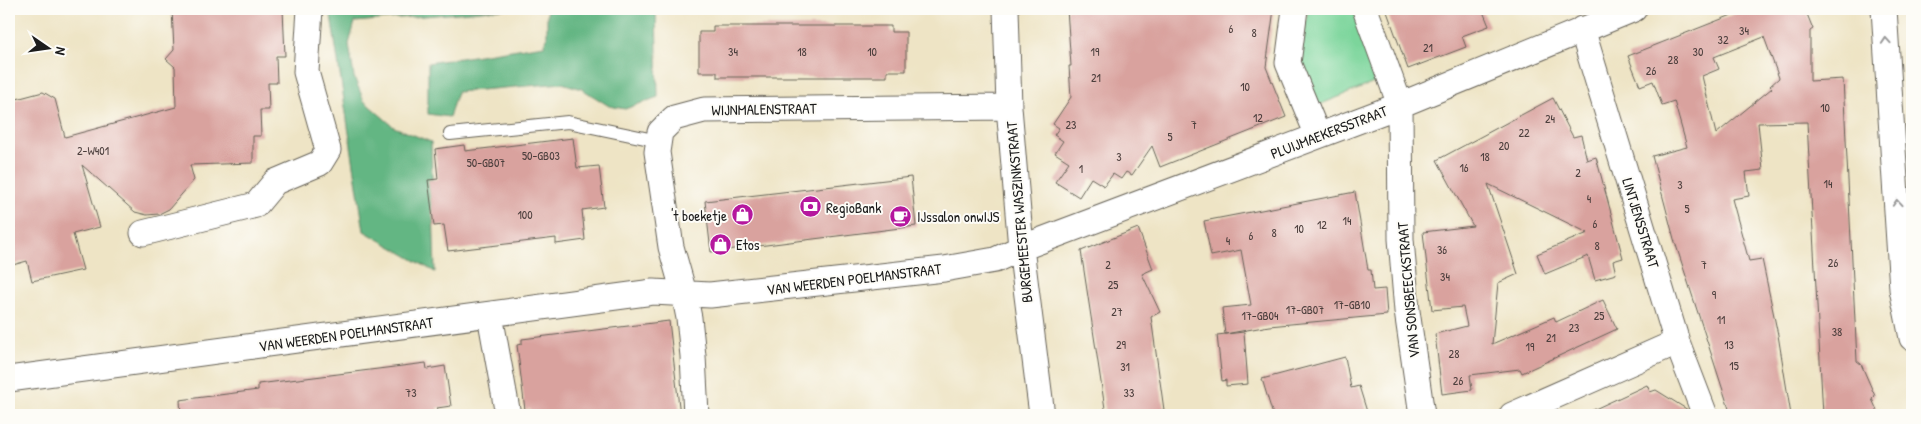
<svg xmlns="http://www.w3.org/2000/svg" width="1921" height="424" font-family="'Patrick Hand',sans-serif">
  <rect width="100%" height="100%" fill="#fdfcf7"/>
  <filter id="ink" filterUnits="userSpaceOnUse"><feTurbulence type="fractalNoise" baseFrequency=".02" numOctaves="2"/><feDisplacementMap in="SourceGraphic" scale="10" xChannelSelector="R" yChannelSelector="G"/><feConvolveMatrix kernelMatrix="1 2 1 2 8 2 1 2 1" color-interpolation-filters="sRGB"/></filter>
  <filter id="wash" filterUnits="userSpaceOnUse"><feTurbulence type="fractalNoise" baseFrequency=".0096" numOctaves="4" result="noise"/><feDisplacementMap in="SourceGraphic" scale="20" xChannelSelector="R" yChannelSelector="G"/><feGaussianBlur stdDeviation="1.12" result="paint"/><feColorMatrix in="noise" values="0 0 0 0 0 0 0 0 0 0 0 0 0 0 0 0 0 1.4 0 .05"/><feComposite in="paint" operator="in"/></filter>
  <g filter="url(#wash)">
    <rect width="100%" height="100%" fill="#eee4c5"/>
    <path fill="#7bd59b" stroke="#4c785c" d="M1308,9H1351L1355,15L1379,81L1316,106L1300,63Z"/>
    <path fill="#64b683" stroke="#406950" d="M330,9H504L355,22L349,44L354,77L364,101L394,127L431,142L435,272L364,231Z
      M547,9H656L658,97L625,109L609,106L582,89L562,83L457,92L449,117L428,114V63L544,45L547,38Z"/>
    <g id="blocks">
      <path fill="#d9a29e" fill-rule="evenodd" d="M172,9H283L285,56H276L277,83H268L269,110H260L261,136H253V163L190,165L194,180L169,209L159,214L147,215L135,212L82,165L100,227L73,234L83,270L32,281L27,261L9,266V101L43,92L55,99L65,137L176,107L175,67L166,59L174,50Z
        M1067,9H1274L1266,67L1286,117L1160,167L1152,146L1132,175L1126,172L1121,179L1113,174L1104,186L1091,178L1079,197L1055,182L1069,162L1055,153L1063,141L1054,135L1059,128L1053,124L1071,97L1069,66H1071Z
        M1386,9H1482L1489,26L1462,36L1466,47L1408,69Z
        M1747,9H1805L1813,29L1810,31V81L1843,79L1857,361L1861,364L1875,396L1872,399L1879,415H1823L1807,122L1758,123L1763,170L1746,172L1749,196L1732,199L1749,261L1762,259L1778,335L1791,415H1731L1674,239L1652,156L1687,147L1674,101L1662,105L1653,81L1640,86L1628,56ZM1764,37L1779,78L1770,86L1772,88L1716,134L1702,76L1719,69L1714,57Z
        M713,26H891V32H906V71H887V77H717V72H699V32H713Z
        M1553,98L1573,137L1581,135L1587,160L1596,157L1623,258L1613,261L1616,274L1595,280L1588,256L1545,274L1537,254L1588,233L1488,184L1518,274L1498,283L1492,344L1554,317L1556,322L1603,300L1617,329L1522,373L1520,369L1470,375L1472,390L1442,394L1435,334L1467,326L1463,307L1432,310L1423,232L1473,226L1437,160Z
        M573,138L577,168L599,166L604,207L582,210L585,240L556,244V238L448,251L444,225L434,226L428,180L438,179L435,149L464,145L465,151Z
        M911,177L916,226L711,252L705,201Z
        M1355,192L1368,270H1371L1373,290L1385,289L1387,315L1269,326L1225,334L1222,308L1251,305L1241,250L1211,256L1204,221Z
        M1138,228L1153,269L1142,274L1160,312L1151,317L1164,410L1132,415H1106L1081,251Z
        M669,321L680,415H531L530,409L525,410L517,345L522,344V339Z
        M1244,332L1248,384L1226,386V380L1222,381L1217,335Z
        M1345,357L1351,388L1359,386L1368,415H1273L1262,379Z
        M426,363L427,369L445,366L451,406L437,408L438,414L425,415H181L180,400L258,390V384Z
        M1647,385L1650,392L1656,390L1688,410L1690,415H1582Z"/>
    </g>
  </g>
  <g filter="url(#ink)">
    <use href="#blocks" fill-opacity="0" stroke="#666257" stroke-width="1"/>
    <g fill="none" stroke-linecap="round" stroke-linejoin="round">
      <defs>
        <path id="service" d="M450,134L568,122L659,141"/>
        <path id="minor" d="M1006,9L1009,107L1021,248L1042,415
          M1295,9L1288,63L1318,136
          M1365,9L1400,105L1401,239L1407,311L1422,415
          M1884,9L1902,289L1912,338
          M1582,29L1677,342L1705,415
          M143,233L256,205L275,182L320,163L328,150L306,72L310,9
          M490,315L508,415
          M9,379L653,292L710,295L944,269L995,260L1021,248L1400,105L1634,9
          M696,415L693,356L689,318L684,293L671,247L657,152L660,132L674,118L704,110L1009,107
          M1512,415L1677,342"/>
      </defs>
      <use href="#service" stroke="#666257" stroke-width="14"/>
      <use href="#minor" stroke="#666257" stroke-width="27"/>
      <use href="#service" stroke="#fff" stroke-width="12"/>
      <use href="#minor" stroke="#fff" stroke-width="25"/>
    </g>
    <defs><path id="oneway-chevron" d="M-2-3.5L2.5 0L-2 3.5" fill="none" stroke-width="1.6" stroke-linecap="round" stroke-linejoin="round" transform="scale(1.25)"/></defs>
    <g stroke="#999">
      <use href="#oneway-chevron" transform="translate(1886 41) rotate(-94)"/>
      <use href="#oneway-chevron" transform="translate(1897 203) rotate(-94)"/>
    </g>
  </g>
  <defs>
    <symbol id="bank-disc" viewBox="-11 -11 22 22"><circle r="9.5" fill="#b5179e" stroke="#fdfcf7"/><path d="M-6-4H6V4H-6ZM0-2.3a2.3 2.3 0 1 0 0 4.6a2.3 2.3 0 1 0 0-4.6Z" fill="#fff"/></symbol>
    <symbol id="shop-disc" viewBox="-11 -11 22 22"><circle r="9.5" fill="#b5179e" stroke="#fdfcf7"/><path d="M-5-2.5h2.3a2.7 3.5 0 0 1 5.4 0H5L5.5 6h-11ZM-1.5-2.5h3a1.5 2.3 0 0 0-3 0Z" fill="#fff"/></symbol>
    <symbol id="cafe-disc" viewBox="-11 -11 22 22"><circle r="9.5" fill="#b5179e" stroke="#fdfcf7"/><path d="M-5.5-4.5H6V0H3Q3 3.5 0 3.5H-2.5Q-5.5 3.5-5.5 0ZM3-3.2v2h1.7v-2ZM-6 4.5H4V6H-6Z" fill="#fff"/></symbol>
  </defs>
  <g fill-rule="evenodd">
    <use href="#bank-disc" x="798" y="194" width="25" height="25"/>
    <use href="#shop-disc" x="730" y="202" width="25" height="25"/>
    <use href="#cafe-disc" x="888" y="204" width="25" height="25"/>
    <use href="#shop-disc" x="708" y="232" width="25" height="25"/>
  </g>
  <g text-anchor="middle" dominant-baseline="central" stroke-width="4" stroke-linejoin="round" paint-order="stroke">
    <g font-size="12" fill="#4b3e3c">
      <text x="1231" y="28">6</text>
      <text x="1744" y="30">34</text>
      <text x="1254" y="32">8</text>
      <text x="1723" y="39">32</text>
      <text x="1428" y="47">21</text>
      <text x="733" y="51">34</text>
      <text x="802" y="51">18</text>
      <text x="872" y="51">10</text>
      <text x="1095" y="51">19</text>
      <text x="1698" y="51">30</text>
      <text x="1673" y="59">28</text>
      <text x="1651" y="70">26</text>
      <text x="1096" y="77">21</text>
      <text x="1245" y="86">10</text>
      <text x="1825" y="107">10</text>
      <text x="1258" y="117">12</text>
      <text x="1550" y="118">24</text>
      <text x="1071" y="124">23</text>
      <text x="1194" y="124">7</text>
      <text x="1524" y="132">22</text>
      <text x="1170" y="136">5</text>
      <text x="1504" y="145">20</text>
      <text x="93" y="150">2-W401</text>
      <text x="541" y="155">50-GB03</text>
      <text x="1119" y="156">3</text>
      <text x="1485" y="156">18</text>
      <text x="486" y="162">50-GB07</text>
      <text x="1464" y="167">16</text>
      <text x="1081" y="168">1</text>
      <text x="1578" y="172">2</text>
      <text x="1828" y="183">14</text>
      <text x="1680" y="184">3</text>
      <text x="1589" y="198">4</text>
      <text x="1687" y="208">5</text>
      <text x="525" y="214">100</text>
      <text x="1347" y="220">14</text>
      <text x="1595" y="223">6</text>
      <text x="1322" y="224">12</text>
      <text x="1299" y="228">10</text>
      <text x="1274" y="232">8</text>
      <text x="1251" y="235">6</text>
      <text x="1228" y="240">4</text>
      <text x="1597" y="245">8</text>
      <text x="1442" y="249">36</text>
      <text x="1833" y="262">26</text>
      <text x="1108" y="264">2</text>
      <text x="1704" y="264">7</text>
      <text x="1445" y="276">34</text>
      <text x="1113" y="284">25</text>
      <text x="1714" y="294">9</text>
      <text x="1352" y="304">17-GB10</text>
      <text x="1305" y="309">17-GB07</text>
      <text x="1117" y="311">27</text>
      <text x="1260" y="315">17-GB04</text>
      <text x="1599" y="315">25</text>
      <text x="1721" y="319">11</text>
      <text x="1574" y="327">23</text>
      <text x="1837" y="331">38</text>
      <text x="1551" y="337">21</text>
      <text x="1121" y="344">29</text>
      <text x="1729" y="344">13</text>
      <text x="1530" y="346">19</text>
      <text x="1454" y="353">28</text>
      <text x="1734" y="365">15</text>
      <text x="1125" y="366">31</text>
      <text x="1458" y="380">26</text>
      <text x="411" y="392">73</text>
      <text x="1129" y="392">33</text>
    </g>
    <g font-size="15" fill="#1c1c1c" stroke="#fdfcf7">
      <text transform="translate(764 109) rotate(-1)">WIJNMALENSTRAAT</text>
      <text transform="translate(1329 132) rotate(-21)">PLUIJMAEKERSSTRAAT</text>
      <text transform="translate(1019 212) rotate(-95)">BURGEMEESTER WASZINKSTRAAT</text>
      <text transform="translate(1641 223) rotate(73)">LINTJENSSTRAAT</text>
      <text transform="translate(854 279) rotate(-7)">VAN WEERDEN POELMANSTRAAT</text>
      <text transform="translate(1408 290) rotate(-95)">VAN SONSBEECKSTRAAT</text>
      <text transform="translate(346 334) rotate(-8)">VAN WEERDEN POELMANSTRAAT</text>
    </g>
    <g font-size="15" fill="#1c1c1c" stroke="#fdfcf7" text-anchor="start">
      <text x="826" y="207">RegioBank</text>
      <text x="727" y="215" text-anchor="end">'t boeketje</text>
      <text x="917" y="216">IJssalon onwIJS</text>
      <text x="736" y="244">Etos</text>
    </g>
  </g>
  <rect width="1921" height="424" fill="none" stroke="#fdfcf7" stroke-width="30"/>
  <g transform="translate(48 48) rotate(103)" stroke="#fdfcf7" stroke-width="4" paint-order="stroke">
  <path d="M0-4L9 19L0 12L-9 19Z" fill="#1c1c1c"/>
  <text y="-8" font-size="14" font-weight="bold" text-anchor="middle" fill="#1c1c1c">N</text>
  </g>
</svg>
